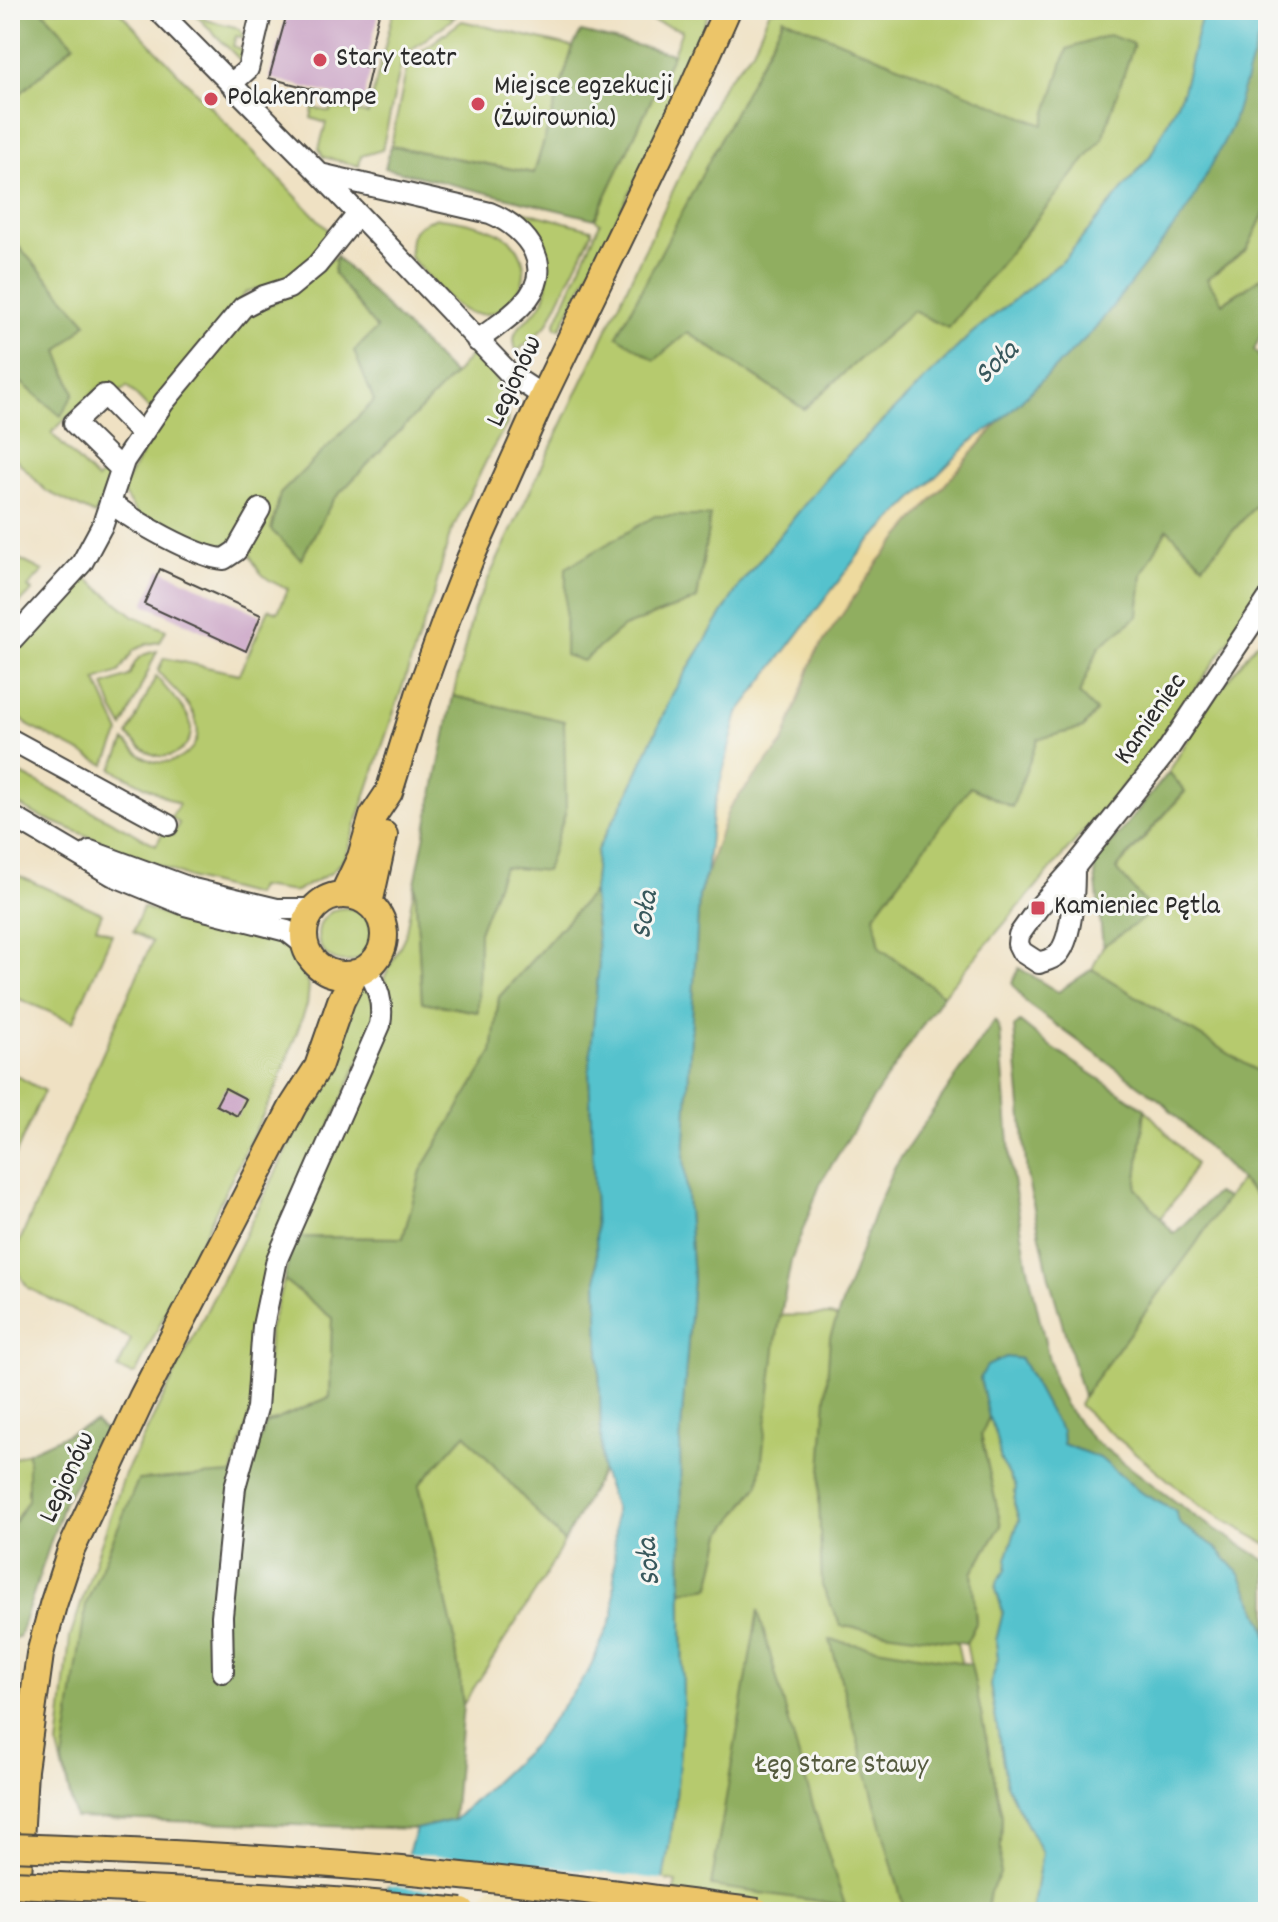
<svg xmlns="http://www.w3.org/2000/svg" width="1278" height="1922" font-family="Dekko,sans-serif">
  <rect width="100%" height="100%" fill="#f6f6f2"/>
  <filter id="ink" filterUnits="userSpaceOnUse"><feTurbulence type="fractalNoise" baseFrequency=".0125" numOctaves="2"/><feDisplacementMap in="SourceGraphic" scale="16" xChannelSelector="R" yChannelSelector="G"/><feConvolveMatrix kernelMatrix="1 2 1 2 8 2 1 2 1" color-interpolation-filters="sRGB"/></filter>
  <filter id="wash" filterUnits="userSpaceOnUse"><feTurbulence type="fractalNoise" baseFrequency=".006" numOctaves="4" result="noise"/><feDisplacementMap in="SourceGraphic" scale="32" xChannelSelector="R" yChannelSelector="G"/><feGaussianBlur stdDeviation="1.8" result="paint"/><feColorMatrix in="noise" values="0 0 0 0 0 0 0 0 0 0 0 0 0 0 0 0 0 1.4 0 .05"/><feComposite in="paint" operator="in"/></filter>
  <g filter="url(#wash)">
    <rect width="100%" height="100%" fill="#efe1c3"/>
    <path fill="#b6ca6e" stroke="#707a4c" stroke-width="2" fill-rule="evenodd" d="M42,10H118L332,234C319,247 295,279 279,284C268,288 257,288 246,292L150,410L127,386L116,396L103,384L51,433L97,480L108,468L113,473L95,515L46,491L10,453V373L61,415L74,393L58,351L87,323L10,237V103L74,44Z
      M191,10H206L204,18L206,20L235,27L240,30L245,38L236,36L233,46L244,50L242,62Z
      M394,10H418L455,17L403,56L382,150L361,156L359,166L323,157L319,149L326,123L311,118L313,108L330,112L331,107L368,114Z
      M652,10H710L666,121L560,329L556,328L555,324L600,223L595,219L673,54L682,30L649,20Z
      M770,10H1203L1183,91L1151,155L1064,260L972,333L831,472L741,583L673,693L629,792L597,850L593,892L499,997L492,1054L421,1171L403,1238L294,1237L392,1003L384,978L405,936L415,883L422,1002L477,1012L479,932L504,866L546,870L564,721L453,696L474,609L723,85L753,50ZM783,18L1044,126L913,311L804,409L687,332ZM710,516L697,599L623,627L583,661Z
      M462,21L573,47L534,173L391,146L408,61Z
      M518,210L592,229V233L547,325L517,352C506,328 528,323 540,306C552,289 549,245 537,228C532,221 524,216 518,210Z
      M1265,211H1268V273L1222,303L1207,279L1247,249Z
      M437,218C457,219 500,228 513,243C543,277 507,325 468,312C450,306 424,272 410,257C409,232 413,225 437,218Z
      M336,256L334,273L377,329L354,351L375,401L280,494L301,559L333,500L454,375L474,351L491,367L508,406L507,424L490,453L450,534L435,590L345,857L331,873L295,892L259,887L255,895L192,879L39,816L10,800V768L156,845L164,831L173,835L179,823L171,818L179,804L112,769L125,741C134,749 143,760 156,762C180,765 204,747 196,721C190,700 170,688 158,671L164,658L239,674L269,609L278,612L288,589C265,580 258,574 249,552L268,511L229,544L210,547L137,514L121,490L165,415L246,317L289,295Z
      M1268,491V585L1150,754L943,995L880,948L874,915L970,786L1012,807L1038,739L1083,728L1096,712L1079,694L1099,647L1138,616L1142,574L1167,528L1203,565Z
      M17,558L43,571L28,587L32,591L10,613V568Z
      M85,577L134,616L166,630L160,642L147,644L134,650L119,672L96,680L120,733L105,765L29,726L10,709V657Z
      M1268,628V1078L1092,969L1103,946L1152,912L1116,870L1185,792L1169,772L1205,710Z
      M157,651L123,727L113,709L104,685L129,676C136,658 138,655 157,651Z
      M156,676C164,688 186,708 190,721C195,741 180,759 159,756C147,754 136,744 128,735Z
      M10,872L102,913L96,927L112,934L73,1022L10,995Z
      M143,907L174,919L275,938L287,946L309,986L307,1005L277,1086L136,1373L132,1374L118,1369L131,1339L28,1288L11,1261L152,942L133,932Z
      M318 935a27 27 0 1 1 54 0a27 27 0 1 1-54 0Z
      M370,985L377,1020L269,1265L251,1411L232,1474L63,1762L75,1818L58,1747L70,1638L97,1555L125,1474L337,1050L353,998L362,989Z
      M10,1069L15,1075L44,1091L10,1167Z
      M1145,1109L1195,1164L1179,1194L1160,1218L1136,1188Z
      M1240,1180L1268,1207V1545L1200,1506L1099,1423L1079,1405L1083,1396L1195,1245Z
      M284,1280L332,1318L330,1397L266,1424L269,1330Z
      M830,1315L968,1361L977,1512L957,1643L1001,1842L1002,1816L966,1643L976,1623L972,1573L1001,1526L981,1435L989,1417L994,1428L1001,1461L1016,1487L1014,1503L1019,1520L1008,1553L1006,1570L998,1580L996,1589L1003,1612L996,1641L998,1659L990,1685L1007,1786L1042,1853L1032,1912H668L676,1882L663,1880L675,1809L683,1713L682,1591L710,1587L722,1534L755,1490L757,1316Z
      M465,1433L564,1542L543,1580L463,1705L454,1635L419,1485Z
      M28,1452V1500L10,1529V1460Z"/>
    <path fill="#90ae61" stroke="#5e6c46" stroke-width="2" d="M10,10H42L74,44L10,103Z
      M784,18L1043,125L1067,49L1109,35L1134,44L1102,139L948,328L913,311L804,409L688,332L655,360L617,336Z
      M1263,26H1268V211H1265L1247,249L1207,279L1223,303L1268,273V319L1254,350L1268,367V491L1203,565L1167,529L1142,574L1138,616L1099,647L1079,694L1096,711L1083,728L1038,739L1012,807L970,787L874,915L880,948L943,995L872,1100L821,1182L791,1261L776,1341L759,1484L722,1534L710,1587L682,1591L680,1443L693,1278L684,1157L699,895L729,808L783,743L815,654L879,561L999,422L1094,330Z
      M581,32L673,54L595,219L385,168L391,146L534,173L573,47Z
      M10,237L87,323L58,351L74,393L61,416L10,373Z
      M336,256L454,375L333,500L301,559L271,530L280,494L374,401L354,351L377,329L334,273Z
      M655,516H710L697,599L623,627L583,661L565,655L566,568Z
      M453,696L564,721L566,811L546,871L504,867L479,932L478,1012L422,1002L415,883Z
      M1169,772L1185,791L1116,869L1153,912L1103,946L1094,864Z
      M593,892L599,964L589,1071L596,1234L602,1471L564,1542L465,1434L419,1485L454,1635L463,1705L453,1820L416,1829L75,1818L63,1762L86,1604L138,1480L247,1473L266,1424L330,1397L332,1318L284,1280L294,1237L403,1238L421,1171L492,1053L499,997Z
      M1019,968L1058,992L1092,969L1268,1078V1207L1161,1101L1026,1003L1012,983Z
      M995,1020L1000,1031L1011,1168L1027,1263L1054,1382L1065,1405L1092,1439L1196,1517L1268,1562V1639L1264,1624L1240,1574L1214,1546L1180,1524L1175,1511L1140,1492L1100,1458L1063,1444L1062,1431L1051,1415L1021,1359C1001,1356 991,1360 980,1378L989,1417L981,1435L1001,1526L972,1573L976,1623L966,1643L841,1626L822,1586L819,1501L830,1337L877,1206L895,1166Z
      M1020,1022L1051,1047L1145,1109L1136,1188L1174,1234L1216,1193L1227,1198L1195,1245L1083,1396L1049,1277L1027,1176L1014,1027Z
      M95,1422L106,1431L64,1502L19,1637L10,1639V1529L28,1500V1452Z
      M758,1610C785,1709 812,1808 845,1905L711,1886Z
      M830,1640L971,1664L1002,1816L1000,1874L990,1892L987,1912H905Z"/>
    <path fill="#eeda9e" stroke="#8c8264" stroke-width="2" d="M999,422L879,561L815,654L783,743L729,808L706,874L712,815L738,713L866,545L973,440Z
      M491,1879L504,1881L567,1912H462Z"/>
    <path fill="#55c2cd" stroke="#40767c" stroke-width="2" d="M1203,10H1267L1231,128L1189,208L1094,330L999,422L973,440L866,545L738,713L712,815L706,874L699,895L684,1157L693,1278L680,1443L683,1713L675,1809L663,1880L640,1905L613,1912H567L504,1881L492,1879L462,1912H368L405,1863L416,1829L454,1820L535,1743L588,1672L614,1614L615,1509L602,1471L596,1234L589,1071L599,964L593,892L597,850L629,792L673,693L741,583L831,472L972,333L1064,260L1151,155L1183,91Z
      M1006,1357L1021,1359L1051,1415L1062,1431L1063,1444L1100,1458L1140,1492L1175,1511L1180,1524L1214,1546L1240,1574L1264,1624L1268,1639L1267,1912H1032L1042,1853L1007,1786L990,1685L998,1659L996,1641L1003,1612L996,1589L998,1580L1006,1570L1008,1553L1019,1520L1014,1503L1016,1487L1001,1461L994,1428L989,1417L980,1378L987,1366Z"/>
    <path fill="#efe1c3" d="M404,1854L495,1860L667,1880L642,1908L630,1912L535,1901L503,1885L493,1884L483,1895L383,1885L401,1861Z"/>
    <g id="blocks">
      <path fill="#cba4c6" d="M288,10H380L365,67L371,68L363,102L269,78Z
        M160,569L261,615L246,651L144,604Z
        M225,1088L246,1099L237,1116L216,1105Z"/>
    </g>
  </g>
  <g filter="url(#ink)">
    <use href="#blocks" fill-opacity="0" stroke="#484642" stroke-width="2"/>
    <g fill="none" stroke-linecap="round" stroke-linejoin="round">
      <defs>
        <path id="minor" d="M158,10L320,174L511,375L543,396
          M231,84L248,69L262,10
          M320,174L490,213C529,229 558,269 522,305C509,319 492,329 477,341
          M121,469L74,423L104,395L142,434
          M110,502C133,521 196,557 224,559L236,551L260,509
          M10,642L82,563L103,524L124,461L164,402L243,307L264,296L289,288L317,265L358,214
          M10,739L168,825
          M10,815L112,875L185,905L287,931L306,946
          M90,851L193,889L277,909H313
          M1074,868C1074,889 1073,940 1057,955C1053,959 1044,961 1039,963L1022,952L1018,944L1019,935L1038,908L1074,868L1167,751L1268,599
          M223,1672L222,1616L235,1487L257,1408L263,1326L277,1259L380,1025C384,1003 378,986 366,968"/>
        <path id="major" d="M343,895L361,857L373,816L389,792L419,695L446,620L470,559L543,396L692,89L727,10
          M304 935a40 40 0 1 1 80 0a40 40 0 1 1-80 0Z
          M369,904L384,835
          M16,1912L24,1770L40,1654L53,1605L71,1550L142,1398L293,1106L318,1067L341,1001L355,973"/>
      </defs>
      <use href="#minor" stroke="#484642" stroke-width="24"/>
      <use href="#major" stroke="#484642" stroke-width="30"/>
      <use href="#minor" stroke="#fff" stroke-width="20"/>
      <use href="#major" stroke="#ecc569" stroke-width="26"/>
      <defs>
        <path id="major-bridge" d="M10,1847C129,1851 248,1857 367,1867C498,1878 628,1895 758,1912
          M10,1884C161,1890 312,1897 462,1912"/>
      </defs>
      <use href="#major-bridge" stroke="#484642" stroke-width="30" stroke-linecap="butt"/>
      <use href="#major-bridge" stroke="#ecc569" stroke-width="26"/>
    </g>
  </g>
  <g fill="#d1495b" stroke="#f6f6f2" stroke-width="3">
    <circle cx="320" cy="60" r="8"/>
    <circle cx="211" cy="99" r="8"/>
    <circle cx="478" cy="104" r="8"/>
    <rect x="1030" y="900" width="16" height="16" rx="4"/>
  </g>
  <g text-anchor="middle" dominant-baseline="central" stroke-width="6" stroke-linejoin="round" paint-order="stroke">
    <g font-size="28" fill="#2b2b2b" stroke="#f6f6f2" text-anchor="start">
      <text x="336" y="60">Stary teatr</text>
      <text x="494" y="88">Miejsce egzekucji<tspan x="494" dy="32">(Żwirownia)</tspan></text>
      <text x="227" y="99">Polakenrampe</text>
      <text x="1054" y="908">Kamieniec Pętla</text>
    </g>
    <g font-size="28" fill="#2b2b2b" stroke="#f6f6f2">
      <text transform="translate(516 382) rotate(-65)">Legionów</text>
      <text transform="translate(1152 720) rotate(-55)">Kamieniec</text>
      <text transform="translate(69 1478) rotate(-65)">Legionów</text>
    </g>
    <g font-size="28" fill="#555b3f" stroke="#f6f6f2">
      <text x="842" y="1767">Łęg Stare Stawy</text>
    </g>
    <g font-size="30" font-style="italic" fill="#38585c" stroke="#f6f6f2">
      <text transform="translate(998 364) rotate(-44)">Soła</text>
      <text transform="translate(647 915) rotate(-81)">Soła</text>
      <text transform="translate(651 1562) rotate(-95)">Soła</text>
    </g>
  </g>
  <rect width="1278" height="1922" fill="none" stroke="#f6f6f2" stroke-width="40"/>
</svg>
